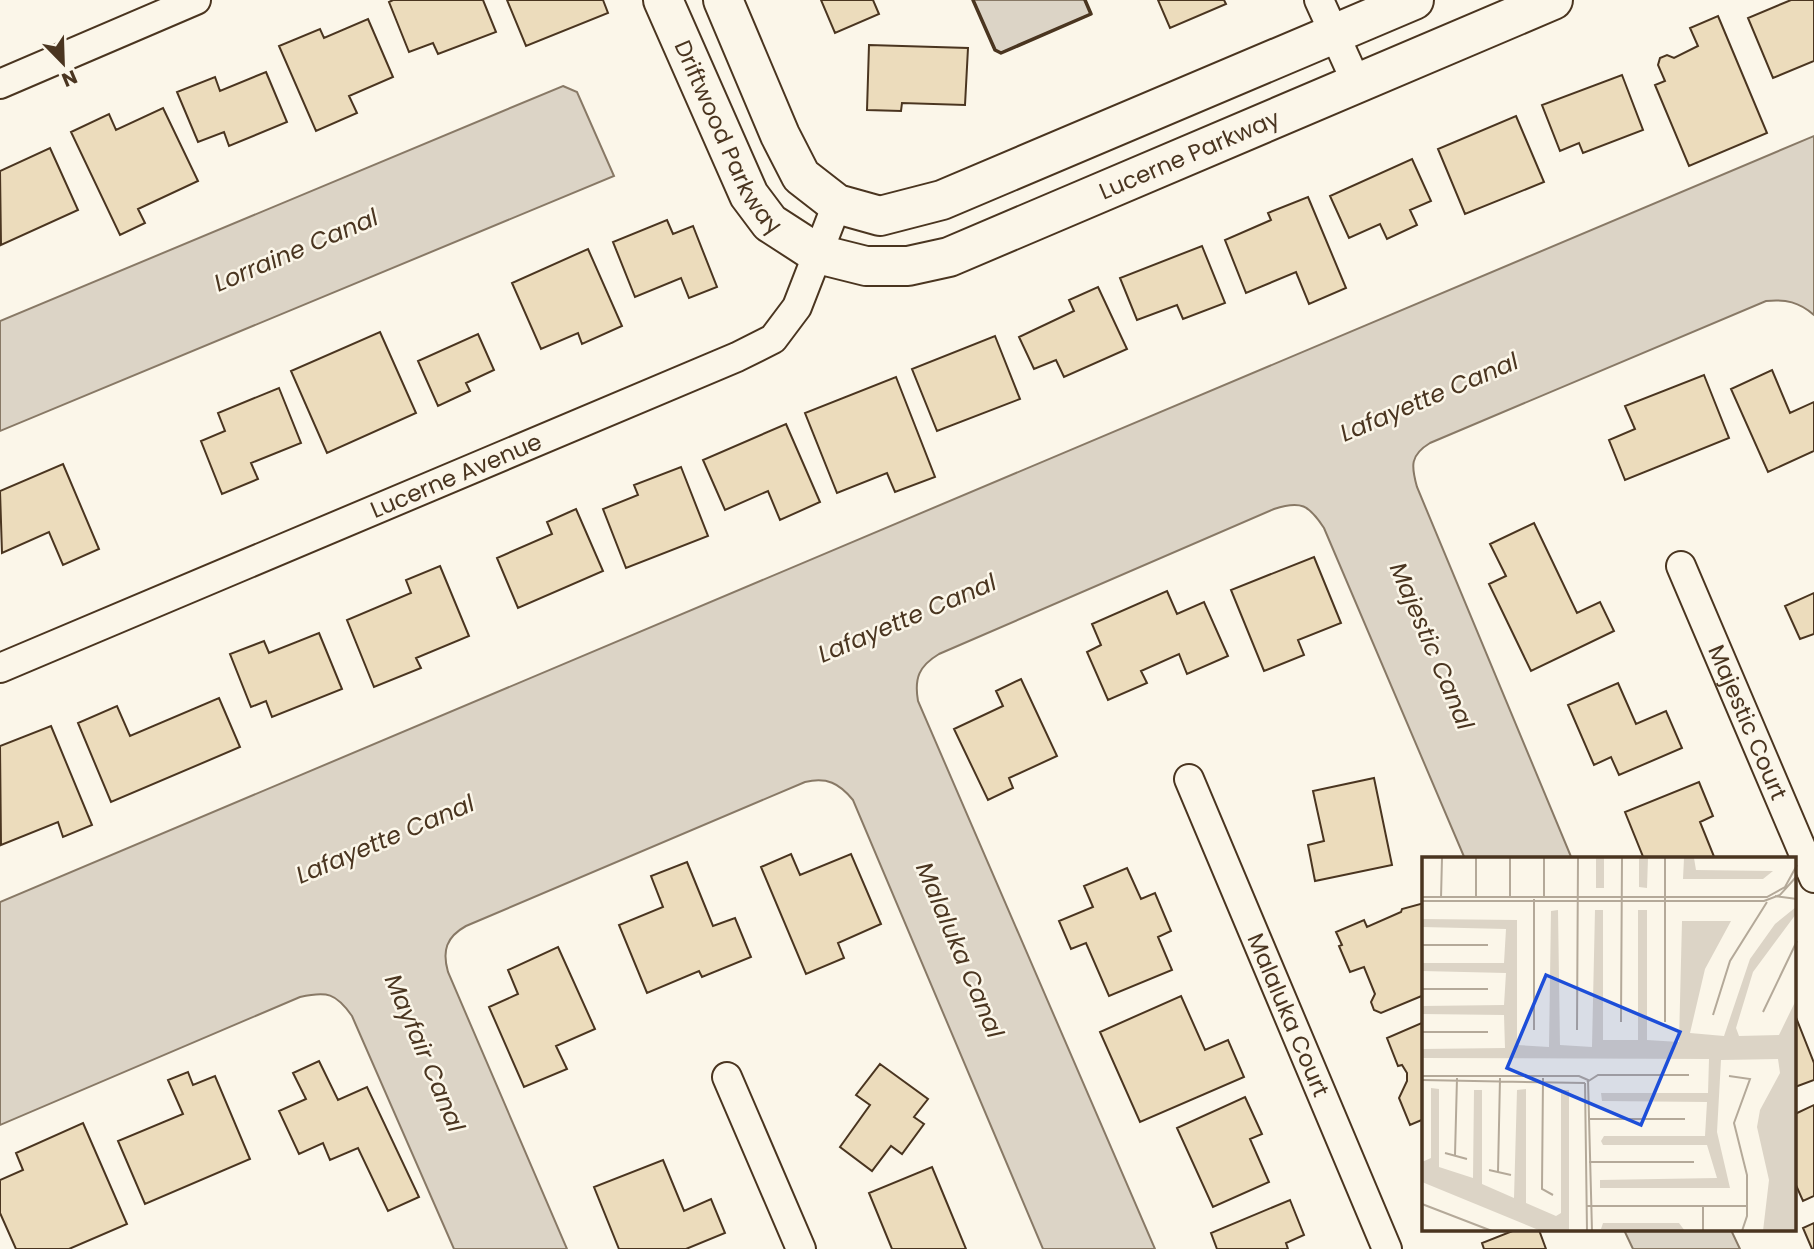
<svg xmlns="http://www.w3.org/2000/svg" width="1814" height="1249" font-family="Poppins,sans-serif">
  <rect width="100%" height="100%" fill="#fbf6e9"/>
  <path fill="#dcd4c6" stroke="#887966" stroke-width="2" d="M973,0H1085L1091,14L1001,53L995,50Z
    M563,86L577,92L614,176L0,431V321Z
    M1814,136V315C1799,302 1786,299 1766,301L1430,443C1410,455 1411,466 1417,487L1572,859H1465L1324,528C1309,505 1301,500 1274,509L939,654C919,666 914,678 918,701L1155,1249H1043L853,800C839,783 827,777 805,782L466,926C446,937 442,951 448,972L567,1249H454L352,1016C336,993 327,991 300,997L0,1125V902Z
    M1624,1230H1731L1740,1249H1633Z"/>
  <path fill="#ecdcbc" stroke="#4a3520" stroke-width="2" d="M393,0H483L496,32L438,54L433,43L409,52L389,2Z
    M507,0H603L608,13L526,46Z
    M821,0H873L879,14L835,33Z
    M1158,0H1224L1226,4L1170,28Z
    M1791,0H1814V61L1773,78L1748,18Z
    M1718,16L1767,133L1689,166L1655,85L1665,81L1658,65L1660,58L1667,55L1674,58L1698,46L1690,28Z
    M368,19L393,77L349,96L357,113L316,131L279,46L320,29L324,38Z
    M869,45L968,48L965,105L902,103L901,111L867,110Z
    M266,72L287,122L229,146L224,132L198,142L177,92L215,77L220,91Z
    M1622,75L1643,130L1583,153L1579,143L1560,151L1542,105Z
    M163,108L198,181L138,209L145,223L120,235L71,132L109,114L116,130Z
    M1516,116L1544,182L1465,214L1438,149Z
    M50,148L78,210L1,245L0,171Z
    M1412,159L1431,201L1410,210L1417,225L1387,239L1380,224L1349,238L1330,196Z
    M1308,197L1346,288L1309,304L1296,272L1246,293L1225,240L1271,220L1268,213Z
    M667,220L673,234L693,226L717,287L689,298L681,278L635,297L613,242Z
    M1202,246L1225,303L1183,319L1177,305L1137,320L1120,278Z
    M588,249L622,326L582,344L578,333L541,349L512,283Z
    M1098,287L1127,349L1064,377L1056,360L1034,369L1019,337L1074,311L1069,300Z
    M380,332L416,413L327,453L291,371Z
    M478,334L494,370L466,383L470,391L438,406L418,361Z
    M995,336L1020,399L937,431L912,369Z
    M1772,370L1790,413L1814,402V451L1768,472L1731,389Z
    M1704,375L1729,438L1625,480L1609,440L1635,429L1625,406Z
    M896,377L935,477L895,492L887,473L837,493L805,413Z
    M279,388L301,443L251,463L258,479L222,494L201,441L225,431L218,413Z
    M786,424L820,502L780,520L768,491L725,510L703,460Z
    M63,464L99,549L63,565L49,532L2,553L0,491Z
    M681,467L708,536L626,568L603,509L638,495L634,485Z
    M576,509L603,571L518,608L497,558L552,534L547,522Z
    M1534,523L1577,613L1600,602L1614,631L1531,671L1489,584L1506,576L1490,544Z
    M1314,557L1341,623L1298,640L1304,655L1264,671L1231,590Z
    M440,566L469,636L416,658L421,668L374,687L347,620L411,593L406,580Z
    M1167,591L1177,614L1204,602L1228,656L1187,674L1179,654L1141,671L1147,683L1108,700L1087,652L1101,645L1092,624Z
    M1814,593V634L1800,639L1785,606Z
    M319,633L342,689L272,717L266,701L251,707L230,654L264,641L269,653Z
    M1021,679L1057,756L1009,778L1013,788L988,800L954,729L1003,706L996,691Z
    M1618,683L1636,724L1666,711L1682,748L1619,775L1611,757L1594,765L1568,705Z
    M219,698L240,747L111,802L78,723L117,706L130,736Z
    M51,726L92,825L63,837L58,822L1,845L0,746Z
    M1374,778L1392,865L1315,881L1308,845L1324,841L1313,791Z
    M1699,782L1713,816L1700,822L1715,859H1644L1625,812Z
    M791,854L800,875L851,854L881,924L838,943L844,958L806,974L761,867Z
    M687,862L713,926L735,918L751,957L702,977L699,971L647,993L619,925L663,907L651,876Z
    M1127,868L1141,899L1155,893L1171,931L1158,937L1172,970L1109,996L1086,943L1071,949L1059,921L1093,907L1084,886Z
    M1424,903V995L1381,1013L1374,1010L1371,1002L1375,994L1364,967L1350,972L1339,946L1342,945L1336,932L1364,920L1367,927L1401,912L1402,909Z
    M558,947L595,1029L556,1046L567,1069L524,1087L489,1007L518,994L508,970Z
    M1181,996L1205,1050L1228,1040L1244,1077L1140,1122L1100,1032Z
    M1795,1015L1814,1063V1080L1795,1087Z
    M1424,1022V1119L1410,1125L1399,1098L1407,1081V1073L1402,1065L1398,1066L1387,1038Z
    M319,1061L338,1100L367,1087L419,1197L388,1211L358,1148L330,1160L323,1143L299,1154L279,1111L306,1099L293,1073Z
    M880,1064L928,1099L914,1117L924,1124L902,1154L891,1146L872,1171L840,1147L870,1105L856,1095Z
    M188,1072L193,1085L215,1076L250,1159L145,1204L118,1141L183,1114L168,1080Z
    M1245,1097L1262,1134L1250,1139L1269,1182L1213,1207L1177,1128Z
    M1814,1105V1196L1803,1201L1795,1183V1114Z
    M83,1123L127,1224L69,1249H16L0,1213V1180L23,1170L16,1153Z
    M663,1160L684,1211L711,1199L725,1233L686,1249H619L594,1187Z
    M932,1167L966,1249H892L869,1193Z
    M1290,1200L1304,1235L1286,1243L1288,1249H1217L1211,1233Z
    M1814,1223V1249H1812L1803,1228Z
    M1515,1230H1539L1546,1249H1484L1482,1243Z"/>
  <g fill="none" stroke-linecap="round" stroke-linejoin="round">
    <defs>
      <g id="street">
        <path d="M1319,0L1357,84"/>
        <path d="M0,84L196,0"/>
        <path id="s1" d="M1681,566L1814,878"/>
        <path id="s2" d="M0,668L737,357L773,339L797,307L837,204"/>
        <path id="s3" d="M1189,779L1387,1249"/>
        <path d="M727,1077L801,1249"/>
      </g>
      <g id="secondary">
        <path id="s4" d="M663,0L749,195L770,223L818,254L866,266H908L949,257L1553,0"/>
        <path d="M723,0L780,135L801,176L837,204L880,216L942,200L1414,0"/>
      </g>
    </defs>
    <use href="#street" stroke="#4a3520" stroke-width="32"/>
    <use href="#secondary" stroke="#4a3520" stroke-width="42"/>
    <use href="#street" stroke="#fbf6e9" stroke-width="28"/>
    <use href="#secondary" stroke="#fbf6e9" stroke-width="38"/>
    <path stroke="#4a3520" stroke-width="3.5" d="M973,0L995,50L1001,53L1091,14L1085,0"/>
  </g>
  <g text-anchor="middle" dominant-baseline="central" stroke-width="5" stroke-linejoin="round" paint-order="stroke">
    <g font-size="23" fill="#4a3520" stroke="#fbf6e9">
      <text stroke="none"><textPath href="#s4" startOffset="152">Driftwood Parkway</textPath></text>
      <text stroke="none"><textPath href="#s4" startOffset="700">Lucerne Parkway</textPath></text>
      <text stroke="none"><textPath href="#s2" startOffset="495">Lucerne Avenue</textPath></text>
      <text stroke="none"><textPath href="#s1" startOffset="170">Majestic Court</textPath></text>
      <text stroke="none"><textPath href="#s3" startOffset="256">Malaluka Court</textPath></text>
    </g>
    <g font-size="24" font-style="italic" fill="#4a3520" stroke="#fbf6e9">
      <text transform="translate(296 250) rotate(-23)">Lorraine Canal</text>
      <text transform="translate(1429 397) rotate(-23)">Lafayette Canal</text>
      <text transform="translate(907 618) rotate(-23)">Lafayette Canal</text>
      <text transform="translate(1432 646) rotate(67)">Majestic Canal</text>
      <text transform="translate(385 839) rotate(-23)">Lafayette Canal</text>
      <text transform="translate(960 950) rotate(67)">Malaluka Canal</text>
      <text transform="translate(425 1053) rotate(67)">Mayfair Canal</text>
    </g>
  </g>
  <g transform="translate(1422 857)">
    <rect width="374" height="374" fill="#fbf6e9"/>
    <path d="M174,1H182V31H174ZM217,1H226L225,31L217,30ZM262,1H272L274,13L351,14L341,22H261ZM374,50V57L331,115L314,171L317,179L357,178L374,143V374H341L347,323L335,270L338,253L358,216L356,202L299,203L295,275L308,331H178V323L295,321L285,288H181L179,284L182,279H283L285,245L180,244L179,236H286L287,202L0,201V192L83,191L82,158L0,157V149L82,148L84,116L0,114V106H82L84,72L0,70V62L95,63V188L127,190L129,54L136,53L138,188L170,190L173,53H181V183H216V53H225V183L257,185L260,64H309L283,112L268,176L302,179L328,102L353,67ZM9,231L17,232V310L51,321L52,233H60V327L92,341L95,233L104,232V346L134,359L139,356V233H147V374H119L0,325V305L9,301ZM257,366L263,374L179,372L181,366Z" fill="#dcd4c6"/>
    <path fill="none" stroke="#b4a999" stroke-width="2" d="M54,1V41M88,1V41M122,1V41M353,39L375,42M0,40H345L363,30L375,8M19,41L20,1M112,42V173M0,44H342L358,38L375,19M0,88H66M0,132H66M341,155L375,84M291,158L308,104L345,45M199,165L200,1M243,165V1M155,173L156,1M0,175H66M0,219H157L166,223L170,374M307,219L328,222L312,266L325,318V359L320,374M121,221L120,332L131,338M0,223L163,226M165,225L176,218H267M163,226L165,374M168,262H263M23,296L45,302M33,298L35,221M167,305H272M67,313L89,318M76,315L78,221M0,347L70,374M165,349H324M281,374V349"/>
    <path fill="#1d4ed8" fill-opacity="0.15" stroke="#1d4ed8" stroke-width="3.5" d="M124,118L258,175L219,268L85,211Z"/>
    <rect width="374" height="374" fill="none" stroke="#4a3520" stroke-width="3.5"/>
  </g>
  <g transform="translate(63 63) rotate(157)" stroke="#fbf6e9" stroke-width="5" paint-order="stroke">
  <path d="M0-5L12 26L0 18L-12 26Z" fill="#4a3520"/>
  <text y="-10" font-size="19" font-weight="bold" text-anchor="middle" fill="#4a3520">N</text>
  </g>
</svg>
